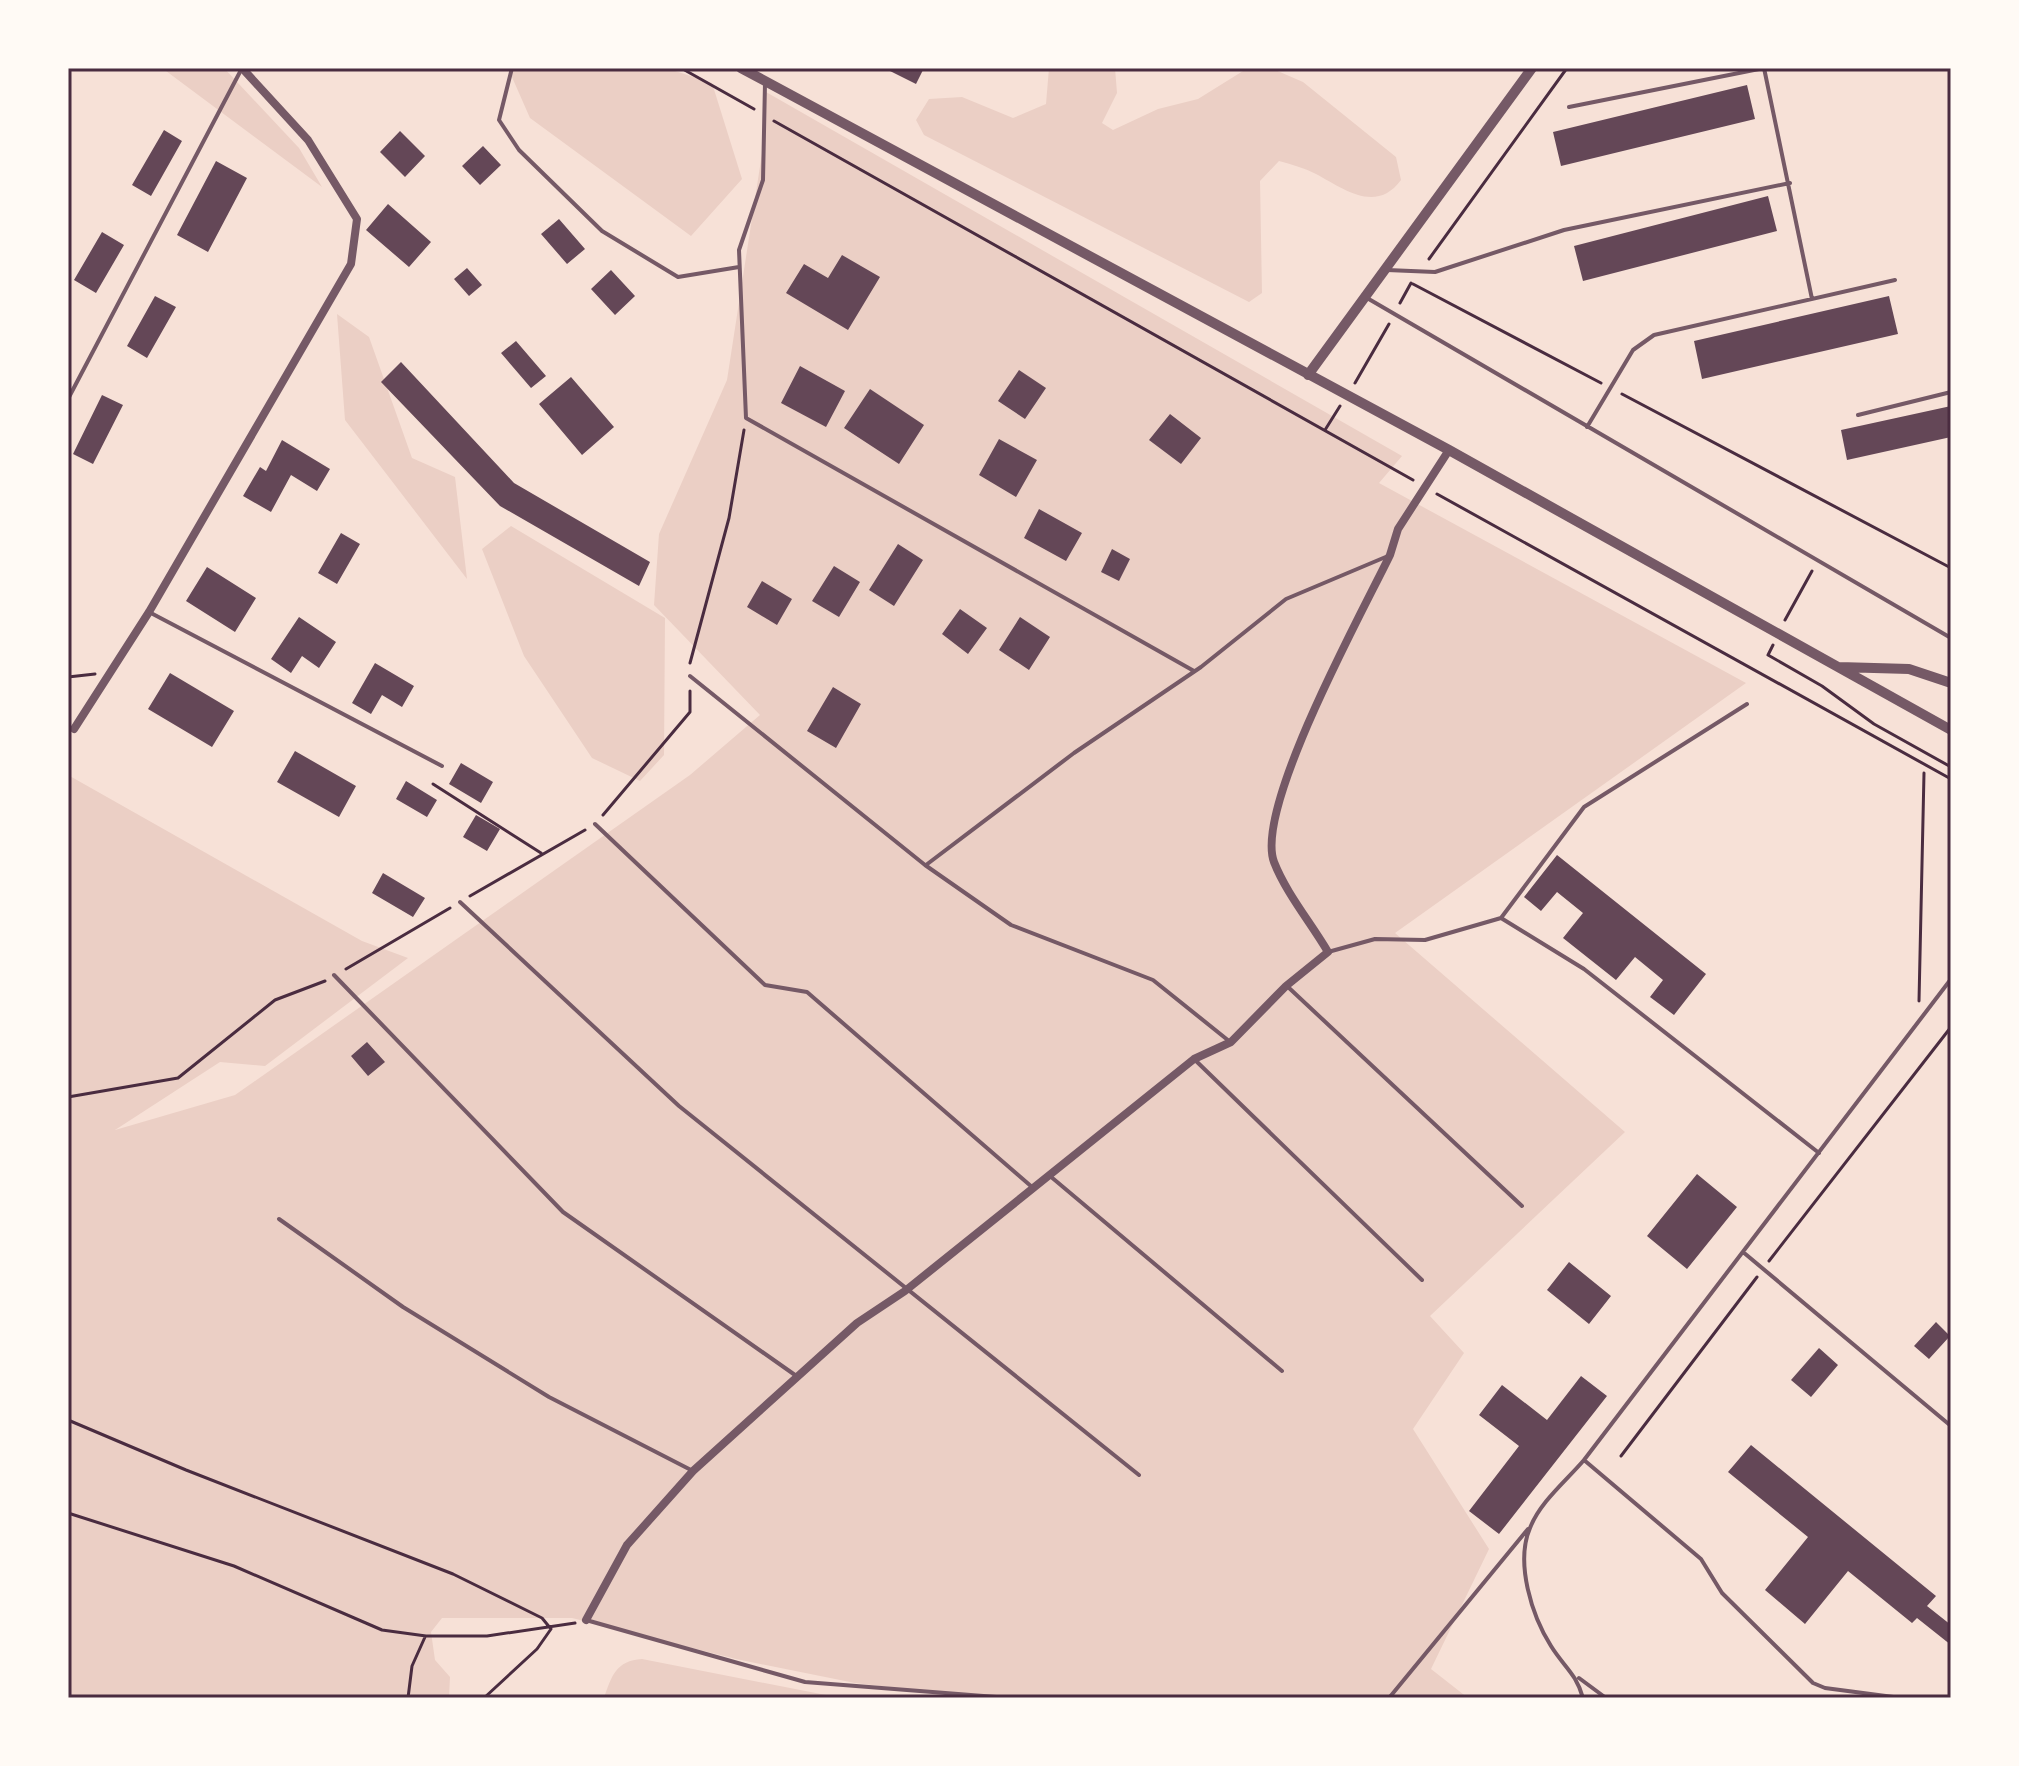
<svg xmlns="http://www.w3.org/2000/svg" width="2019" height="1766" font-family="'Fira Sans Condensed',sans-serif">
  <rect width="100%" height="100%" fill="#f7e1d7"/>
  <path fill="#ebcfc5" d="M162,68H224L299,148L322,187Z
    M508,68H666L712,83L742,179L691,236L530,118Z
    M1049,68H1115L1117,93L1102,123L1113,130L1158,109L1198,99L1243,71L1273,69L1303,82L1396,157L1401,180C1376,214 1344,189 1316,174C1304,168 1291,164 1279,161L1260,181L1262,293L1249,302L924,135L916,120L929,99L962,97L1013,118L1046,104Z
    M766,92L1402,456L1379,483L1746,683L1395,933L1625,1132L1430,1316L1464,1353L1413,1429L1489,1549L1431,1669L1468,1698H982L855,1683L736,1659L572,1618H442L431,1632L435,1660L450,1677L449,1698H68V775L362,941L408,958L265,1066L220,1062L115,1130L235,1095L690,775L760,715L654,605L659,534L727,380L763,147Z
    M337,314L369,337L412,458L455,477L467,579L345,420Z
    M511,526L665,618L664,755L640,781L592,758L524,656L482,549Z
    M642,1659L836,1697L849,1698H604C612,1675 616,1661 642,1659Z"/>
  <path fill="#644757" d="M884,68H924L916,84Z
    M1747,85L1755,119L1561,166L1553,132Z
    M164,130L182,141L151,196L132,185Z
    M400,131L425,156L405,177L380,152Z
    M483,146L501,165L480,185L462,166Z
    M216,161L247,178L208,252L177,235Z
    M1768,196L1777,231L1583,281L1574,246Z
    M388,204L431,242L409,267L366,230Z
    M559,219L585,249L567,264L541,234Z
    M102,232L124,245L96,293L74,280Z
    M842,255L880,277L848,330L786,293L804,264L828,278Z
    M467,268L482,285L469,296L454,279Z
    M611,270L635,296L615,315L591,289Z
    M155,296L176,307L147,358L127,346Z
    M1889,296L1898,334L1702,379L1694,341Z
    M516,341L546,376L531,388L501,353Z
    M401,362L514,483L650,562L639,586L500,506L381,382Z
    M800,366L845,391L826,427L781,403Z
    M1019,370L1046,388L1025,419L998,401Z
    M571,377L614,427L582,455L539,404Z
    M870,389L924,425L899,464L844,428Z
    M102,395L123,405L93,464L73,454Z
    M1951,406V437L1847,460L1841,430Z
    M1170,414L1201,438L1181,464L1149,440Z
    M999,439L1037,460L1016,497L979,475Z
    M282,440L330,469L317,491L291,475L271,512L243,496L260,467L266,471Z
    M1039,509L1082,533L1066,561L1024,538Z
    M341,533L360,544L337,584L318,573Z
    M898,544L923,560L894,606L869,590Z
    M1112,549L1130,559L1119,581L1101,572Z
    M834,566L860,582L839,617L812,601Z
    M207,567L256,598L235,632L186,601Z
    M762,581L792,599L777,625L747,607Z
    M960,609L987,628L968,654L942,634Z
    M299,617L336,642L319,668L302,656L291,673L271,659Z
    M1020,617L1050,637L1029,670L999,650Z
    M375,663L414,686L402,707L382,695L371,714L352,703Z
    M170,673L234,711L212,747L148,709Z
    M833,687L861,704L836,748L807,731Z
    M295,751L356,786L339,817L277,782Z
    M461,763L493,782L481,803L449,784Z
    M406,781L437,800L427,817L396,799Z
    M476,815L500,829L487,851L463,837Z
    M1557,855L1706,974L1674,1015L1650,997L1663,980L1635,957L1616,980L1563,938L1583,913L1557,892L1541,911L1524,897Z
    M383,873L425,898L413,917L372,893Z
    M367,1042L385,1062L368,1076L351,1056Z
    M1697,1174L1737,1207L1687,1269L1647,1236Z
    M1569,1262L1611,1296L1589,1324L1547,1290Z
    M1936,1322L1950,1336L1929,1359L1914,1346Z
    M1819,1348L1838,1365L1811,1397L1791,1380Z
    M1581,1376L1607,1396L1499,1534L1469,1511L1519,1446L1479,1415L1502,1385L1547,1420Z
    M1751,1445L1936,1596L1927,1606L1951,1625V1645L1917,1618L1912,1623L1848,1571L1805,1624L1765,1590L1808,1537L1728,1472Z"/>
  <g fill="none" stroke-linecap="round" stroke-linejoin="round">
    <path stroke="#4a2c40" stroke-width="3" d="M681,68L754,109
      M774,121L1413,480
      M1429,259L1567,68
      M1413,284L1601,383
      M1400,303L1411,283
      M1355,383L1389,324
      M1622,394L1951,568
      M1325,430L1340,406
      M1437,494L1951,779
      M1785,620L1812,571
      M1773,645L1768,655L1822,686L1874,724L1951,767
      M690,663L729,518L744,430
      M68,677L95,674
      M433,784L541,853
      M603,815L690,712V691
      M470,896L585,830
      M346,969L450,908
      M1919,1001L1924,773
      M68,1097L178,1078L275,1000L325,981
      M1769,1261L1951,1027
      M68,1420L186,1470L453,1574L542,1618L551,1629L537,1649L484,1698
      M1621,1456L1757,1277
      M68,1513L234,1566L382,1630L426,1636H487L575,1623
      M408,1698L412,1666L425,1637"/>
    <path stroke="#755966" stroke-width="4" d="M512,68L499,120L519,150L602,231L678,277L739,267
      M765,83L763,180L739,250L746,418L1194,671
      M1569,107L1764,68L1812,299
      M1387,270L1435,272L1564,230L1790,183
      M1367,298L1951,638
      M68,399L241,70
      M1858,415L1951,392
      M1587,427L1633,350L1654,335L1895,280
      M149,612L442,766
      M690,676L925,865L1011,925L1153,980L1229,1041
      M1747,704L1584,807L1501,918L1584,969L1819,1153
      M595,824L765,985L807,992L1032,1187
      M926,865L1074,753L1201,667L1286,599L1388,556
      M460,902L679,1106L1139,1475
      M1328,952L1375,939L1425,940L1501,918
      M334,975L563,1212L795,1375
      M1288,987L1522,1206
      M1194,1059L1422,1280
      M1050,1176L1282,1371
      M279,1219L403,1307L549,1397L691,1470
      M1743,1252L1951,1426
      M586,1620L805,1682L1009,1698
      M1579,1678L1606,1698
      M1389,1698L1528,1529
      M1583,1698C1576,1673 1564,1667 1551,1646C1532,1616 1515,1563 1530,1528C1540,1502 1566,1481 1584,1460
      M1901,1698L1825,1688L1813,1683L1722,1593L1701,1559L1584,1460L1951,979"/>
    <path stroke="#755966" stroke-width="8" d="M74,729L149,612L351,264L357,219L308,140L242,68
      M586,1620L627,1545L693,1471L857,1323L905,1291L1194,1059L1231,1042L1286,986L1328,952C1311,923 1286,893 1274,862C1254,808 1363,611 1390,555L1398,529L1449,450"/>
    <path stroke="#755966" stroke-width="10" d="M741,68L1449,450L1951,730
      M1308,375L1532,68
      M1839,667L1909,669L1951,683"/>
  </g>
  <rect width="2019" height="1766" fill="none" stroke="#fffaf5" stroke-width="140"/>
  <rect x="70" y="70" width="1879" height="1626" fill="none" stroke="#4a2c40" stroke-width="3"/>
</svg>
